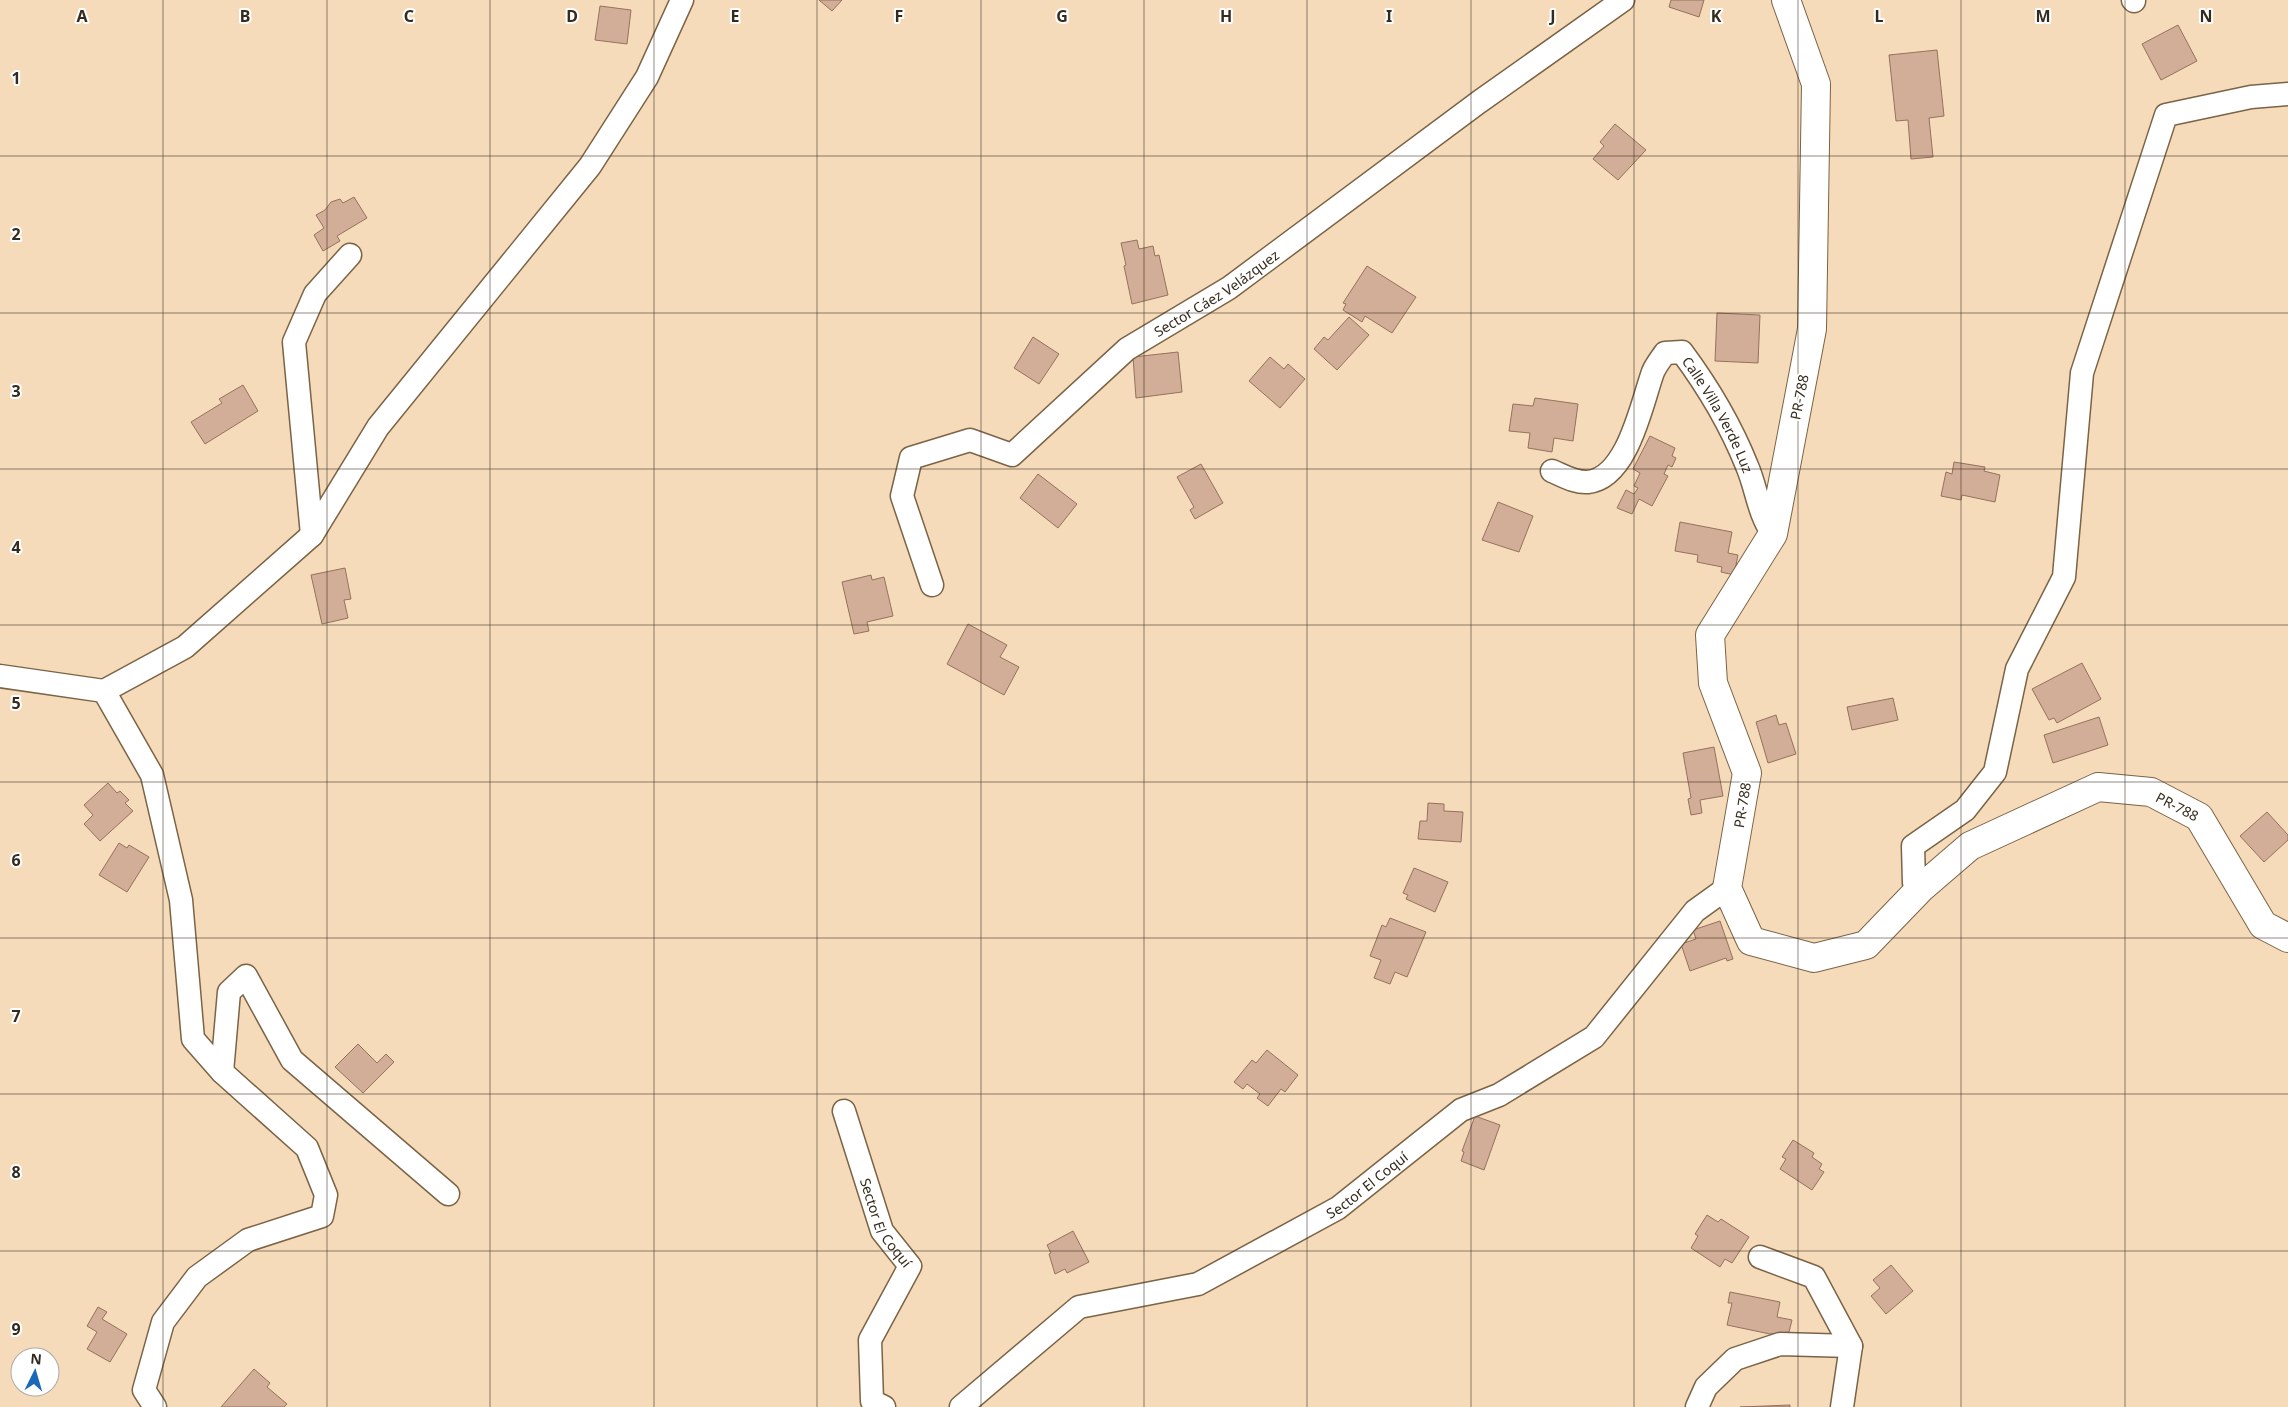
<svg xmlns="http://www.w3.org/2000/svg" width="2288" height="1407" font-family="'Noto Sans',sans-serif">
  <rect width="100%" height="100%" fill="#f6dbba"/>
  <path fill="#d2ad97" stroke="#94725d" d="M819,0H842L832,11Z
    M1671,0H1704L1699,17L1669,7Z
    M600,6L631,10L627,44L595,40Z
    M2178,25L2197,61L2161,80L2142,44Z
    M1937,50L1944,116L1929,118L1933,157L1911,159L1908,120L1896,121L1889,55Z
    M1615,124L1646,150L1618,180L1593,159L1604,146L1600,142Z
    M354,197L367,218L337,236L340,241L323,251L314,235L324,228L316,215L325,210L331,202L340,199L343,203Z
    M1137,240L1139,249L1153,246L1155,256L1159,255L1168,295L1132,304L1124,266L1126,265L1121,243Z
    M1367,266L1416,297L1392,333L1365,316L1362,322L1343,310L1346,304L1343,303Z
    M1717,313L1760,315L1758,363L1715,361Z
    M1349,317L1369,335L1337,370L1314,349L1324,337L1328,340Z
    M1033,337L1059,354L1039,384L1014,368Z
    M1178,352L1182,392L1136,398L1133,357Z
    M1270,357L1284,369L1288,364L1305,379L1280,408L1249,381Z
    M243,385L258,411L205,444L191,422L222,403L219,399Z
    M1535,398L1578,404L1573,441L1554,438L1552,452L1528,448L1530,433L1509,431L1513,404L1533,406Z
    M1650,436L1675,448L1672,456L1676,458L1672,467L1668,465L1664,474L1668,476L1652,506L1639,499L1632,514L1617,508L1626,490L1634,494L1638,488L1634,486L1640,473L1633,469Z
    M1954,462L1985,467L1984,471L2000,475L1995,502L1962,495L1961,500L1941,496L1946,472L1952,474Z
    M1201,464L1223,503L1195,519L1190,510L1194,507L1177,477Z
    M1038,474L1077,504L1058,528L1020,498Z
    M1498,502L1533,516L1519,552L1482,540Z
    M1680,522L1732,532L1728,553L1738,555L1734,575L1721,572L1722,567L1697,562L1698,555L1675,551Z
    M345,568L351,599L344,600L348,618L322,624L311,575Z
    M871,575L872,580L884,577L893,616L867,622L869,631L854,634L842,582Z
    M968,624L1007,645L1000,657L1019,667L1004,695L947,664Z
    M2082,663L2101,699L2057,723L2054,718L2049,720L2032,689Z
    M1893,698L1898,720L1852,730L1847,707Z
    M1776,715L1779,725L1786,723L1796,754L1768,763L1756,722Z
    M2099,717L2108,745L2053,763L2044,735Z
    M1714,747L1723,796L1700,800L1702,813L1691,815L1688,799L1691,798L1683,753Z
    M108,783L117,793L120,791L129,800L125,803L133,811L100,841L84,824L93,815L84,805Z
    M1428,803L1444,804V811L1463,812L1461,842L1418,839L1420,821H1427Z
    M2267,812L2288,835V840L2264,862L2240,836Z
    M119,843L127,848L129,845L149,857L127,892L99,875Z
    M1414,868L1448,882L1435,912L1406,899L1408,895L1403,893Z
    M1390,918L1426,932L1407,977L1395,972L1390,984L1374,978L1381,960L1370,956L1382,925L1386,927Z
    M1720,921L1733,959L1727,961L1726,958L1690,971L1681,944L1696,939L1693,930Z
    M358,1044L377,1063L386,1054L394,1062L363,1093L335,1067Z
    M1267,1050L1298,1075L1285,1092L1281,1089L1268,1106L1257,1098L1260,1094L1247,1084L1243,1089L1234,1082L1252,1060L1256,1063Z
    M1475,1116L1500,1125L1484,1170L1461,1161L1464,1152L1462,1151Z
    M1793,1140L1814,1153L1812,1157L1822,1164L1819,1169L1824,1172L1812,1190L1780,1169L1786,1159L1782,1157Z
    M1707,1215L1718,1222L1721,1219L1749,1237L1732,1263L1725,1259L1720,1267L1691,1248L1698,1236L1695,1234Z
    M1073,1231L1089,1262L1067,1273L1065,1269L1055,1274L1049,1254L1051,1253L1047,1245Z
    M1891,1265L1913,1291L1886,1314L1871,1296L1880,1288L1873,1280Z
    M1730,1292L1780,1302L1777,1317L1792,1320L1789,1332L1770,1334L1727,1325L1732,1303H1728Z
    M98,1307L107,1312L102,1319L127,1334L110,1362L87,1349L97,1332L87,1326Z
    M254,1369L270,1383L267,1387L287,1404L284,1407H221Z
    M1790,1405V1407H1740Z"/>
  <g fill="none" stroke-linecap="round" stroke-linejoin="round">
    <defs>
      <g id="street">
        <path d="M2133,0L2134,1"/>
        <path id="s1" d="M1552,471C1564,476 1575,483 1588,482C1628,478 1642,402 1653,372C1656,365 1661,359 1665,353L1682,352C1708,387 1731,426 1747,466C1757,489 1758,513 1773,534"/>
        <path d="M312,535L294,342L315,294L350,255"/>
        <path id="s2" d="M932,585L902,496L911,458L970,440L1012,455L1127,349L1229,288L1479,102L1623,0"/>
        <path d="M0,676L104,691L152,775L181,900L193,1039L222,1072L307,1148L326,1195L322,1216L248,1240L197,1277L163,1322L144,1390L155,1407"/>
        <path d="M104,691L185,647L312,535L378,427L590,166L647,77L682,0"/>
        <path d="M1920,889L1914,883L1913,846L1965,810L1995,772L2017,669L2064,577L2082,373L2166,115L2251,97L2288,94"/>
        <path d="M222,1072L229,992L246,976L292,1060L448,1194"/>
        <path id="s3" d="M844,1111L882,1231L910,1266L870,1340L872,1401L884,1407"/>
        <path d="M1760,1257L1814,1277L1851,1346L1842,1407"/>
        <path id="s4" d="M961,1407L1079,1307L1198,1284L1338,1208L1461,1110L1499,1095L1594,1037L1695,911L1727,888"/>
        <path d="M1697,1407L1706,1387L1735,1359L1780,1344L1851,1346"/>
      </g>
      <g id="secondary">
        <path id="s5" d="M1786,0L1816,84L1812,329L1773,534L1710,635L1713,683L1747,773L1727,888L1751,941L1814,958L1866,945L1920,889L1970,846L2098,787L2151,792L2199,817L2263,925L2288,938"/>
      </g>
    </defs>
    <use href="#street" stroke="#7b6345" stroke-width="25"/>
    <use href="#secondary" stroke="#7b6345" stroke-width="30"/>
    <use href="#street" stroke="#fff" stroke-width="22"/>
    <use href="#secondary" stroke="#fff" stroke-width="28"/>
  </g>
  <path fill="none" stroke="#342a1d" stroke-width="1" stroke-opacity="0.55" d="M163,0V1407M327,0V1407M490,0V1407M654,0V1407M817,0V1407M981,0V1407M1144,0V1407M1307,0V1407M1471,0V1407M1634,0V1407M1798,0V1407M1961,0V1407M2125,0V1407M0,156H2288M0,313H2288M0,469H2288M0,625H2288M0,782H2288M0,938H2288M0,1094H2288M0,1251H2288"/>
  <g text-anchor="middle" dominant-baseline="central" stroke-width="4" stroke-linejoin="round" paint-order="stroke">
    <g font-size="14" fill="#342a1d" stroke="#fff">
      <text stroke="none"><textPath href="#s2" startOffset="501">Sector Cáez Velázquez</textPath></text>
      <text transform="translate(1799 397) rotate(-79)">PR-788</text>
      <text stroke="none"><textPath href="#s1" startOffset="284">Calle Villa Verde Luz</textPath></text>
      <text transform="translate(1742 805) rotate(-81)">PR-788</text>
      <text stroke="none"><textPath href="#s5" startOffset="1468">PR-788</textPath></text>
      <text stroke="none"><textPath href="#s4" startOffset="472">Sector El Coquí</textPath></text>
      <text stroke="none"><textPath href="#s3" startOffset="120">Sector El Coquí</textPath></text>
    </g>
  </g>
  <g font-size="16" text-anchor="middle" font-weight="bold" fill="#342a1d" stroke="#fff" stroke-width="4" stroke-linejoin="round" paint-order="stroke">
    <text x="82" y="22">A</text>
    <text x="245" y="22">B</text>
    <text x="409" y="22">C</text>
    <text x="572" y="22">D</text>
    <text x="735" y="22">E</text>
    <text x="899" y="22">F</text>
    <text x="1062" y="22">G</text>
    <text x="1226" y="22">H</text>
    <text x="1389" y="22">I</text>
    <text x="1553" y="22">J</text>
    <text x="1716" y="22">K</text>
    <text x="1879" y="22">L</text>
    <text x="2043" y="22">M</text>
    <text x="2206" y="22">N</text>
    <text x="16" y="84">1</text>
    <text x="16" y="240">2</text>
    <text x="16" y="397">3</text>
    <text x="16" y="553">4</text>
    <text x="16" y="709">5</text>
    <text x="16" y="866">6</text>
    <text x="16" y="1022">7</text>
    <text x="16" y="1178">8</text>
    <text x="16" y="1335">9</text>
  </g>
  <g transform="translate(35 1372) rotate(5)"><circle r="24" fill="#ffffff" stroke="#aeaaa5"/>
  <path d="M0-4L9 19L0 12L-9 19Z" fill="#1a69b8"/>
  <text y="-8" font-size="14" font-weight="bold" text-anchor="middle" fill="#342a1d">N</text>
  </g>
</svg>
